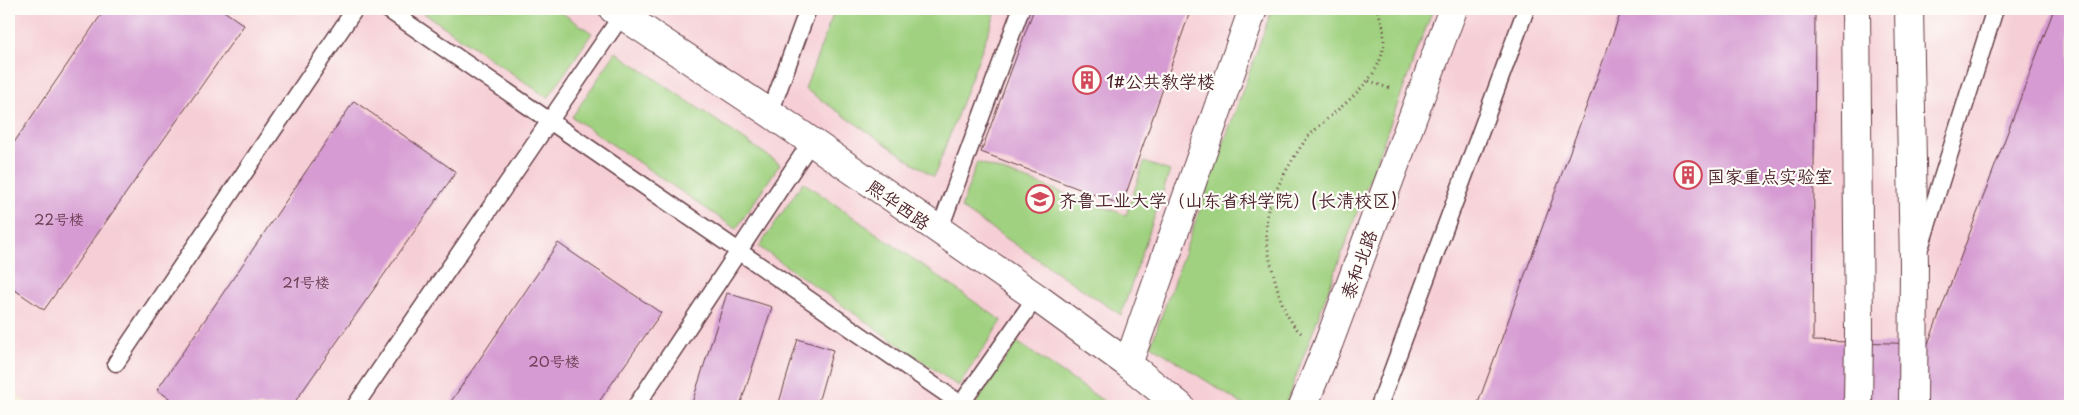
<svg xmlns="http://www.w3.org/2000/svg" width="2079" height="415" font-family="'Playpen Sans','LXGW WenKai TC',sans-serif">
  <rect width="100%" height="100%" fill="#fdfcf7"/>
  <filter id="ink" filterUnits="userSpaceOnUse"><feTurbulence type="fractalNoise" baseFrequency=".02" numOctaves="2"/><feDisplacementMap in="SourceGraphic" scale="10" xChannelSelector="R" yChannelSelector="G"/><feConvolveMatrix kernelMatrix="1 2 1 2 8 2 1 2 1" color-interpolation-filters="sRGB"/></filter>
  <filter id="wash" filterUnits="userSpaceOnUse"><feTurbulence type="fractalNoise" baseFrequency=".0096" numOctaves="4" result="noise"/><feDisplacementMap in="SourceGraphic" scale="20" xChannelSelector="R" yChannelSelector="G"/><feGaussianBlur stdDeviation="1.12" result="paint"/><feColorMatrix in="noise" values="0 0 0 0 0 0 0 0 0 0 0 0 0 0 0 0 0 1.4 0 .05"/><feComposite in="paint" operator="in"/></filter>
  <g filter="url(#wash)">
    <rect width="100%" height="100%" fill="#f5e6cf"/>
    <path fill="#f6cfd6" d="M9,9H2070V406H32L9,389Z"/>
    <path fill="#a0d180" stroke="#757856" d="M418,9H556L592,33L548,98Z
      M835,9H997L934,177L805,89Z
      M1272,9H1433L1285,406H1245L1151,345Z
      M616,52L780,164L736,229L572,117Z
      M977,162L1126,215L1144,162L1170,171L1121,315L961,208Z
      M803,182L1002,321L958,386L759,247Z
      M1017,342L1111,406H1112H974Z"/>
    <g id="blocks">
      <path fill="#d69bd2" d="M105,9H221L244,25L44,310L9,286V150Z
        M1034,9H1191L1122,205L981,152Z
        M1622,9H1815L1813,341L1928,344L2054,9H2070V406H1477Z
        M354,101L456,172L292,406H181L157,390Z
        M558,243L661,313L596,406H448Z
        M727,293L772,307L740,406H691Z
        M798,339L833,350L817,406H778Z"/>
    </g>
  </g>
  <g filter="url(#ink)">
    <use href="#blocks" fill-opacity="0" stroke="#643d44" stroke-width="1"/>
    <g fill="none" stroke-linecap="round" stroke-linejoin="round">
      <defs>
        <path id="lane" d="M387,9L961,404L1036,297
          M770,113L808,9
          M939,231L1021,9
          M1921,245L1995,9
          M116,363L355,9
          M355,406L622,15
          M636,406L811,142
          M1379,406L1526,9"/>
        <path id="street" d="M613,9L770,113L1036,297L1128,364L1180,406
          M1856,9L1859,332L1858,406
          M1909,9L1914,265L1913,406
          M1128,364L1253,9
          M1303,406L1329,342L1453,9"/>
      </defs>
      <use href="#lane" stroke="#643d44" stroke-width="19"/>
      <use href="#street" stroke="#643d44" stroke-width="30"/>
      <path stroke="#643d44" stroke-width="3" stroke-dasharray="1 4" stroke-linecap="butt" d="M1369,81L1391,89
        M1301,333C1284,318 1279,294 1273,272C1268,253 1265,235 1267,215C1269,199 1298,147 1310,135C1346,98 1404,71 1377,9"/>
      <use href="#lane" stroke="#fff" stroke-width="16"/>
      <use href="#street" stroke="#fff" stroke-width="28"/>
    </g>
  </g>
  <defs>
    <symbol id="building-ring" viewBox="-11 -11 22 22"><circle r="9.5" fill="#fdfcf7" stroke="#d1495b" stroke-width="1.5"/><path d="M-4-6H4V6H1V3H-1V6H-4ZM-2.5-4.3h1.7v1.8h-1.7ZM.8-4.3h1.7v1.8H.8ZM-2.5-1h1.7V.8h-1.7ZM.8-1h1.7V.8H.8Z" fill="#d1495b"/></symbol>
    <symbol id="university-ring" viewBox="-11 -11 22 22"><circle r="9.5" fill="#fdfcf7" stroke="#d1495b" stroke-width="1.5"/><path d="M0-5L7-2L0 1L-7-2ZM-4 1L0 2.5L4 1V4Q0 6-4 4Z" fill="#d1495b"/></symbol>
  </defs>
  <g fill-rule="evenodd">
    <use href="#building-ring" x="1071" y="64" width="32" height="32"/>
    <use href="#building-ring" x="1672" y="159" width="32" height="32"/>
    <use href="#university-ring" x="1024" y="183" width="32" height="32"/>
  </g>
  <g text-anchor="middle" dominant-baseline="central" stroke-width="4.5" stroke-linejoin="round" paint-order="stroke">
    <g font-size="15" fill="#6d3e55">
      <text x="59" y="218">22号楼</text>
      <text x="306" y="281">21号楼</text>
      <text x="554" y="360">20号楼</text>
    </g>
    <g font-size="18" fill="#4a1f2b" stroke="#fdfcf7" text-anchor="start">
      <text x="1106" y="80">1#公共教学楼</text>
      <text x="1707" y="175">国家重点实验室</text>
      <text x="1059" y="199">齐鲁工业大学（山东省科学院）(长清校区)</text>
    </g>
    <g font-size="18" fill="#4a1f2b" stroke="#fdfcf7">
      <text transform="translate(899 204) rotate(35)">熙华西路</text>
      <text transform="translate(1358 264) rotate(-70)">泰和北路</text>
    </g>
  </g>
  <rect width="2079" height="415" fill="none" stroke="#fdfcf7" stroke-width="30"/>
</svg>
